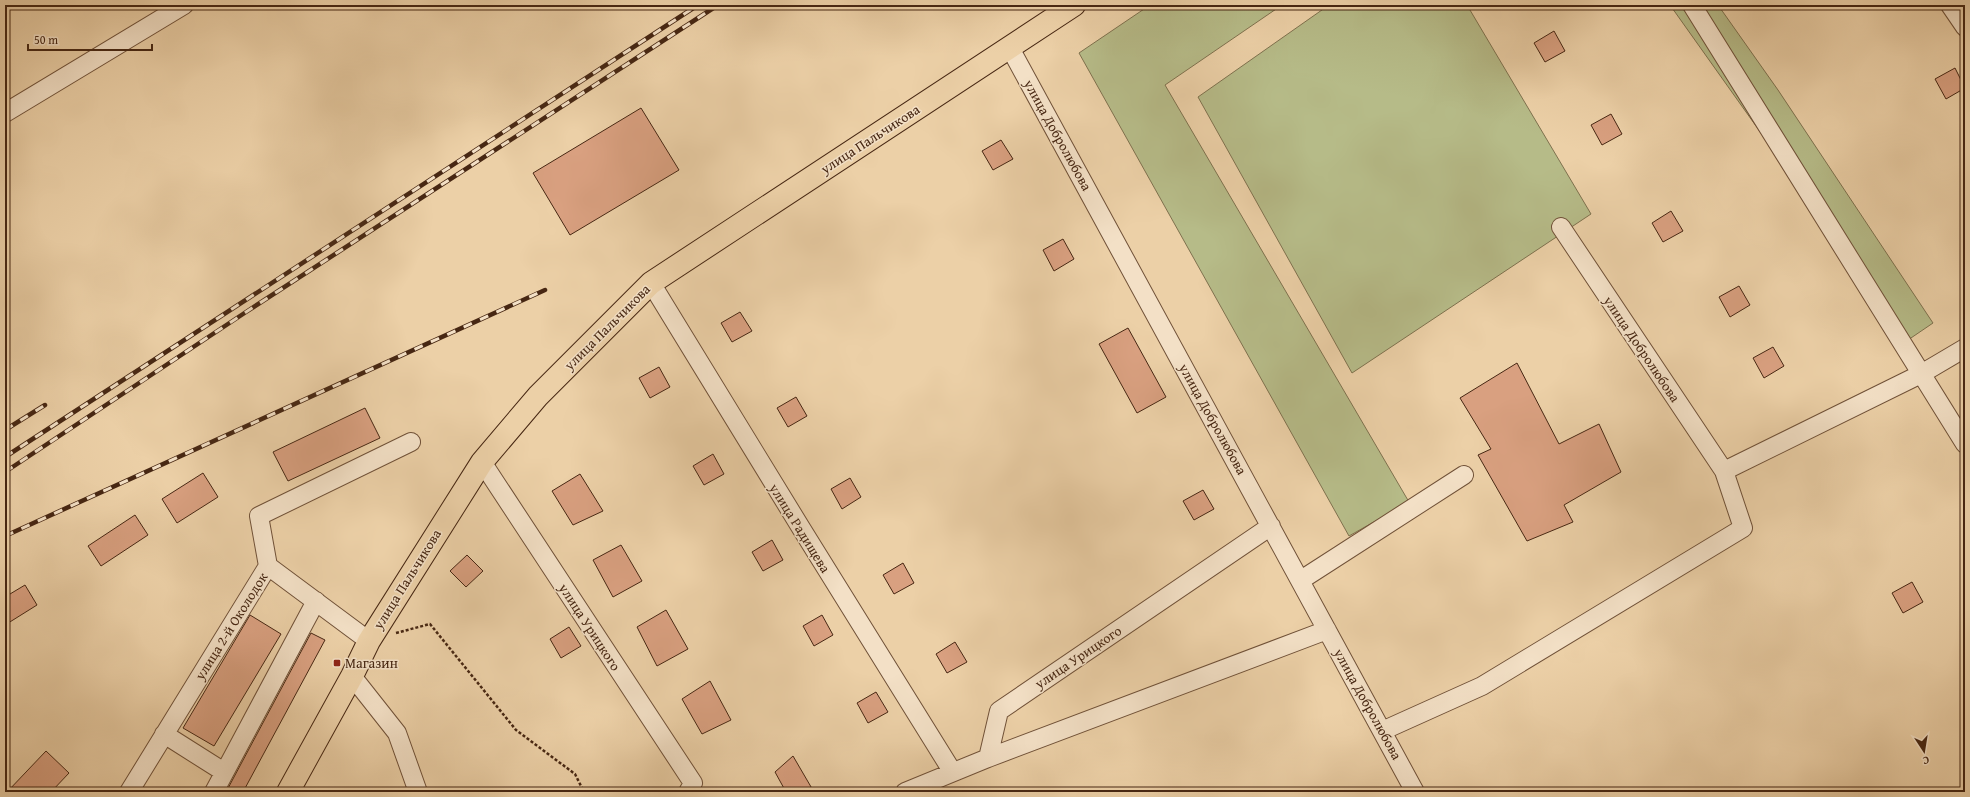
<svg xmlns="http://www.w3.org/2000/svg" width="1970" height="797" font-family="'Gentium Book Plus',serif">
  <rect width="100%" height="100%" fill="#ecd0a7"/>
  <filter id="stains"><feTurbulence type="fractalNoise" baseFrequency=".005" numOctaves="4"/><feColorMatrix values="0 0 0 0 .2 0 0 0 0 .09 0 0 0 0 .02 0 0 0 .5 -.17"/></filter>
  <radialGradient id="worn" r=".72"><stop offset=".6" stop-color="#630" stop-opacity="0"/><stop offset="1" stop-color="#630" stop-opacity=".3"/></radialGradient>
  <path fill="#b6bb88" stroke="#7e714e" d="M1150,5H1282L1165,85L1409,502L1349,536L1079,53Z
    M1329,5H1467L1591,214L1352,373L1198,97Z
    M1670,5H1718L1778,90L1933,323L1908,340Z"/>
  <path fill="#d9a080" stroke="#472713" d="M1554,31L1565,51L1545,62L1534,43Z
    M1955,68L1965,88L1946,99L1935,79Z
    M641,108L679,170L570,235L533,173Z
    M1611,114L1622,134L1602,145L1591,125Z
    M1001,140L1013,159L993,170L982,151Z
    M1671,211L1683,231L1663,242L1652,223Z
    M1063,239L1074,259L1054,271L1043,250Z
    M1739,286L1750,305L1730,317L1719,297Z
    M740,312L752,331L732,342L721,323Z
    M1128,328L1166,397L1137,413L1099,344Z
    M1773,347L1784,366L1764,378L1753,358Z
    M1517,363L1559,444L1599,424L1621,472L1564,505L1573,522L1527,541L1478,455L1491,449L1460,398Z
    M659,367L670,387L650,398L639,378Z
    M796,397L807,416L788,427L777,408Z
    M365,408L380,438L288,481L273,452Z
    M713,454L724,474L704,485L693,466Z
    M203,473L218,497L177,523L162,499Z
    M580,474L603,511L573,525L552,491Z
    M850,478L861,497L842,509L831,489Z
    M1203,490L1214,509L1194,520L1183,501Z
    M135,515L148,535L101,566L88,546Z
    M772,540L783,560L763,571L752,552Z
    M621,545L642,581L613,597L593,560Z
    M467,555L483,571L466,587L450,571Z
    M903,563L914,583L894,594L883,575Z
    M1912,582L1923,602L1903,613L1892,593Z
    M25,585L37,605L5,625V597Z
    M666,610L688,649L657,666L637,627Z
    M250,615L281,634L214,746L183,728Z
    M822,615L833,635L814,646L803,626Z
    M569,627L581,646L561,658L550,639Z
    M311,633L325,640L243,792H226Z
    M955,642L967,662L947,673L936,654Z
    M710,681L731,720L702,734L682,699Z
    M876,692L888,712L868,723L857,703Z
    M46,751L69,773L51,792H7Z
    M793,756L814,792H786L775,772Z"/>
  <g fill="none" stroke-linecap="round" stroke-linejoin="round">
    <defs>
      <path id="minor" d="M1692,5L1965,444
        M1950,5L1965,27
        M1010,48L1415,792
        M5,113L184,5
        M1561,227L1724,471
        M651,283L801,528L952,771
        M482,462L693,783L688,792
        M268,566L369,641
        M1301,580L1464,475
        M352,676L397,733L418,792
        M1382,731L1482,686L1743,528L1724,471L1921,374L1965,348
        M164,734L224,772
        M988,758L1327,630
        M129,792L268,566L259,516L411,442
        M214,792L316,601
        M905,792L988,758L999,711L1271,526"/>
      <path id="major" d="M288,792L352,676L369,641L482,462L538,396L651,283L1074,5"/>
    </defs>
    <use href="#minor" stroke="#705138" stroke-width="20"/>
    <use href="#major" stroke="#472713" stroke-width="24"/>
    <path stroke="#472713" stroke-width="2.5" stroke-dasharray="3 2" stroke-linecap="butt" d="M396,633L430,624L516,730L575,774L584,792"/>
    <use href="#minor" stroke="#f3e0c6" stroke-width="18"/>
    <use href="#major" stroke="#ecd0a7" stroke-width="22"/>
    <defs>
      <path id="rail" d="M5,430L45,405
        M5,457L698,5
        M5,472L246,312L718,5
        M5,536L545,290"/>
    </defs>
    <use href="#rail" stroke="#472713" stroke-width="4.5"/>
    <use href="#rail" stroke="#f3e0c6" stroke-width="3" stroke-dasharray="9" stroke-linecap="butt"/>
  </g>
  <rect fill="#8f2418" stroke="#f3e0c6" stroke-width="1.5" x="333" y="659" width="8" height="8" rx="2"/>
  <g text-anchor="middle" dominant-baseline="central" stroke-width="3" stroke-linejoin="round" paint-order="stroke">
    <g font-size="14" fill="#472713" stroke="#f3e0c6">
      <text transform="translate(1058 135) rotate(61)">улица Добролюбова</text>
      <text transform="translate(870 139) rotate(-33)">улица Пальчикова</text>
      <text transform="translate(607 327) rotate(-45)">улица Пальчикова</text>
      <text transform="translate(1642 349) rotate(56)">улица Добролюбова</text>
      <text transform="translate(1213 419) rotate(61)">улица Добролюбова</text>
      <text transform="translate(800 528) rotate(58)">улица Радищева</text>
      <text transform="translate(407 579) rotate(-58)">улица Пальчикова</text>
      <text transform="translate(231 626) rotate(-58)">улица 2-й Околодок</text>
      <text transform="translate(590 627) rotate(57)">улица Урицкого</text>
      <text transform="translate(1078 657) rotate(-34)">улица Урицкого</text>
      <text transform="translate(1368 704) rotate(61)">улица Добролюбова</text>
    </g>
    <g font-size="14" fill="#472713" stroke="#f3e0c6" text-anchor="start">
      <text x="345" y="663">Магазин</text>
    </g>
  </g>
  <rect width="1970" height="797" fill="none" stroke="#ecd0a7" stroke-width="20"/>
  <rect x="6" y="6" width="1958" height="785" fill="none" stroke="#472713" stroke-width="2"/>
  <rect x="10" y="10" width="1950" height="777" fill="none" stroke="#472713"/>
  <g transform="translate(1924 751) rotate(168)" stroke="#f3e0c6" stroke-width="3" paint-order="stroke">
  <path d="M0-3L7 15L0 10L-7 15Z" fill="#472713"/>
  <text y="-6" font-size="11" font-weight="bold" text-anchor="middle" fill="#472713">С</text>
  </g>
  <path d="M28 44v6h124v-6" fill="none" stroke="#472713" stroke-width="2"/>
  <text x="34" y="44" font-size="12" fill="#472713" stroke="#f3e0c6" stroke-width="3" paint-order="stroke">50 m</text>
  <rect width="100%" height="100%" filter="url(#stains)"/>
  <rect width="100%" height="100%" fill="url(#worn)"/>
</svg>
